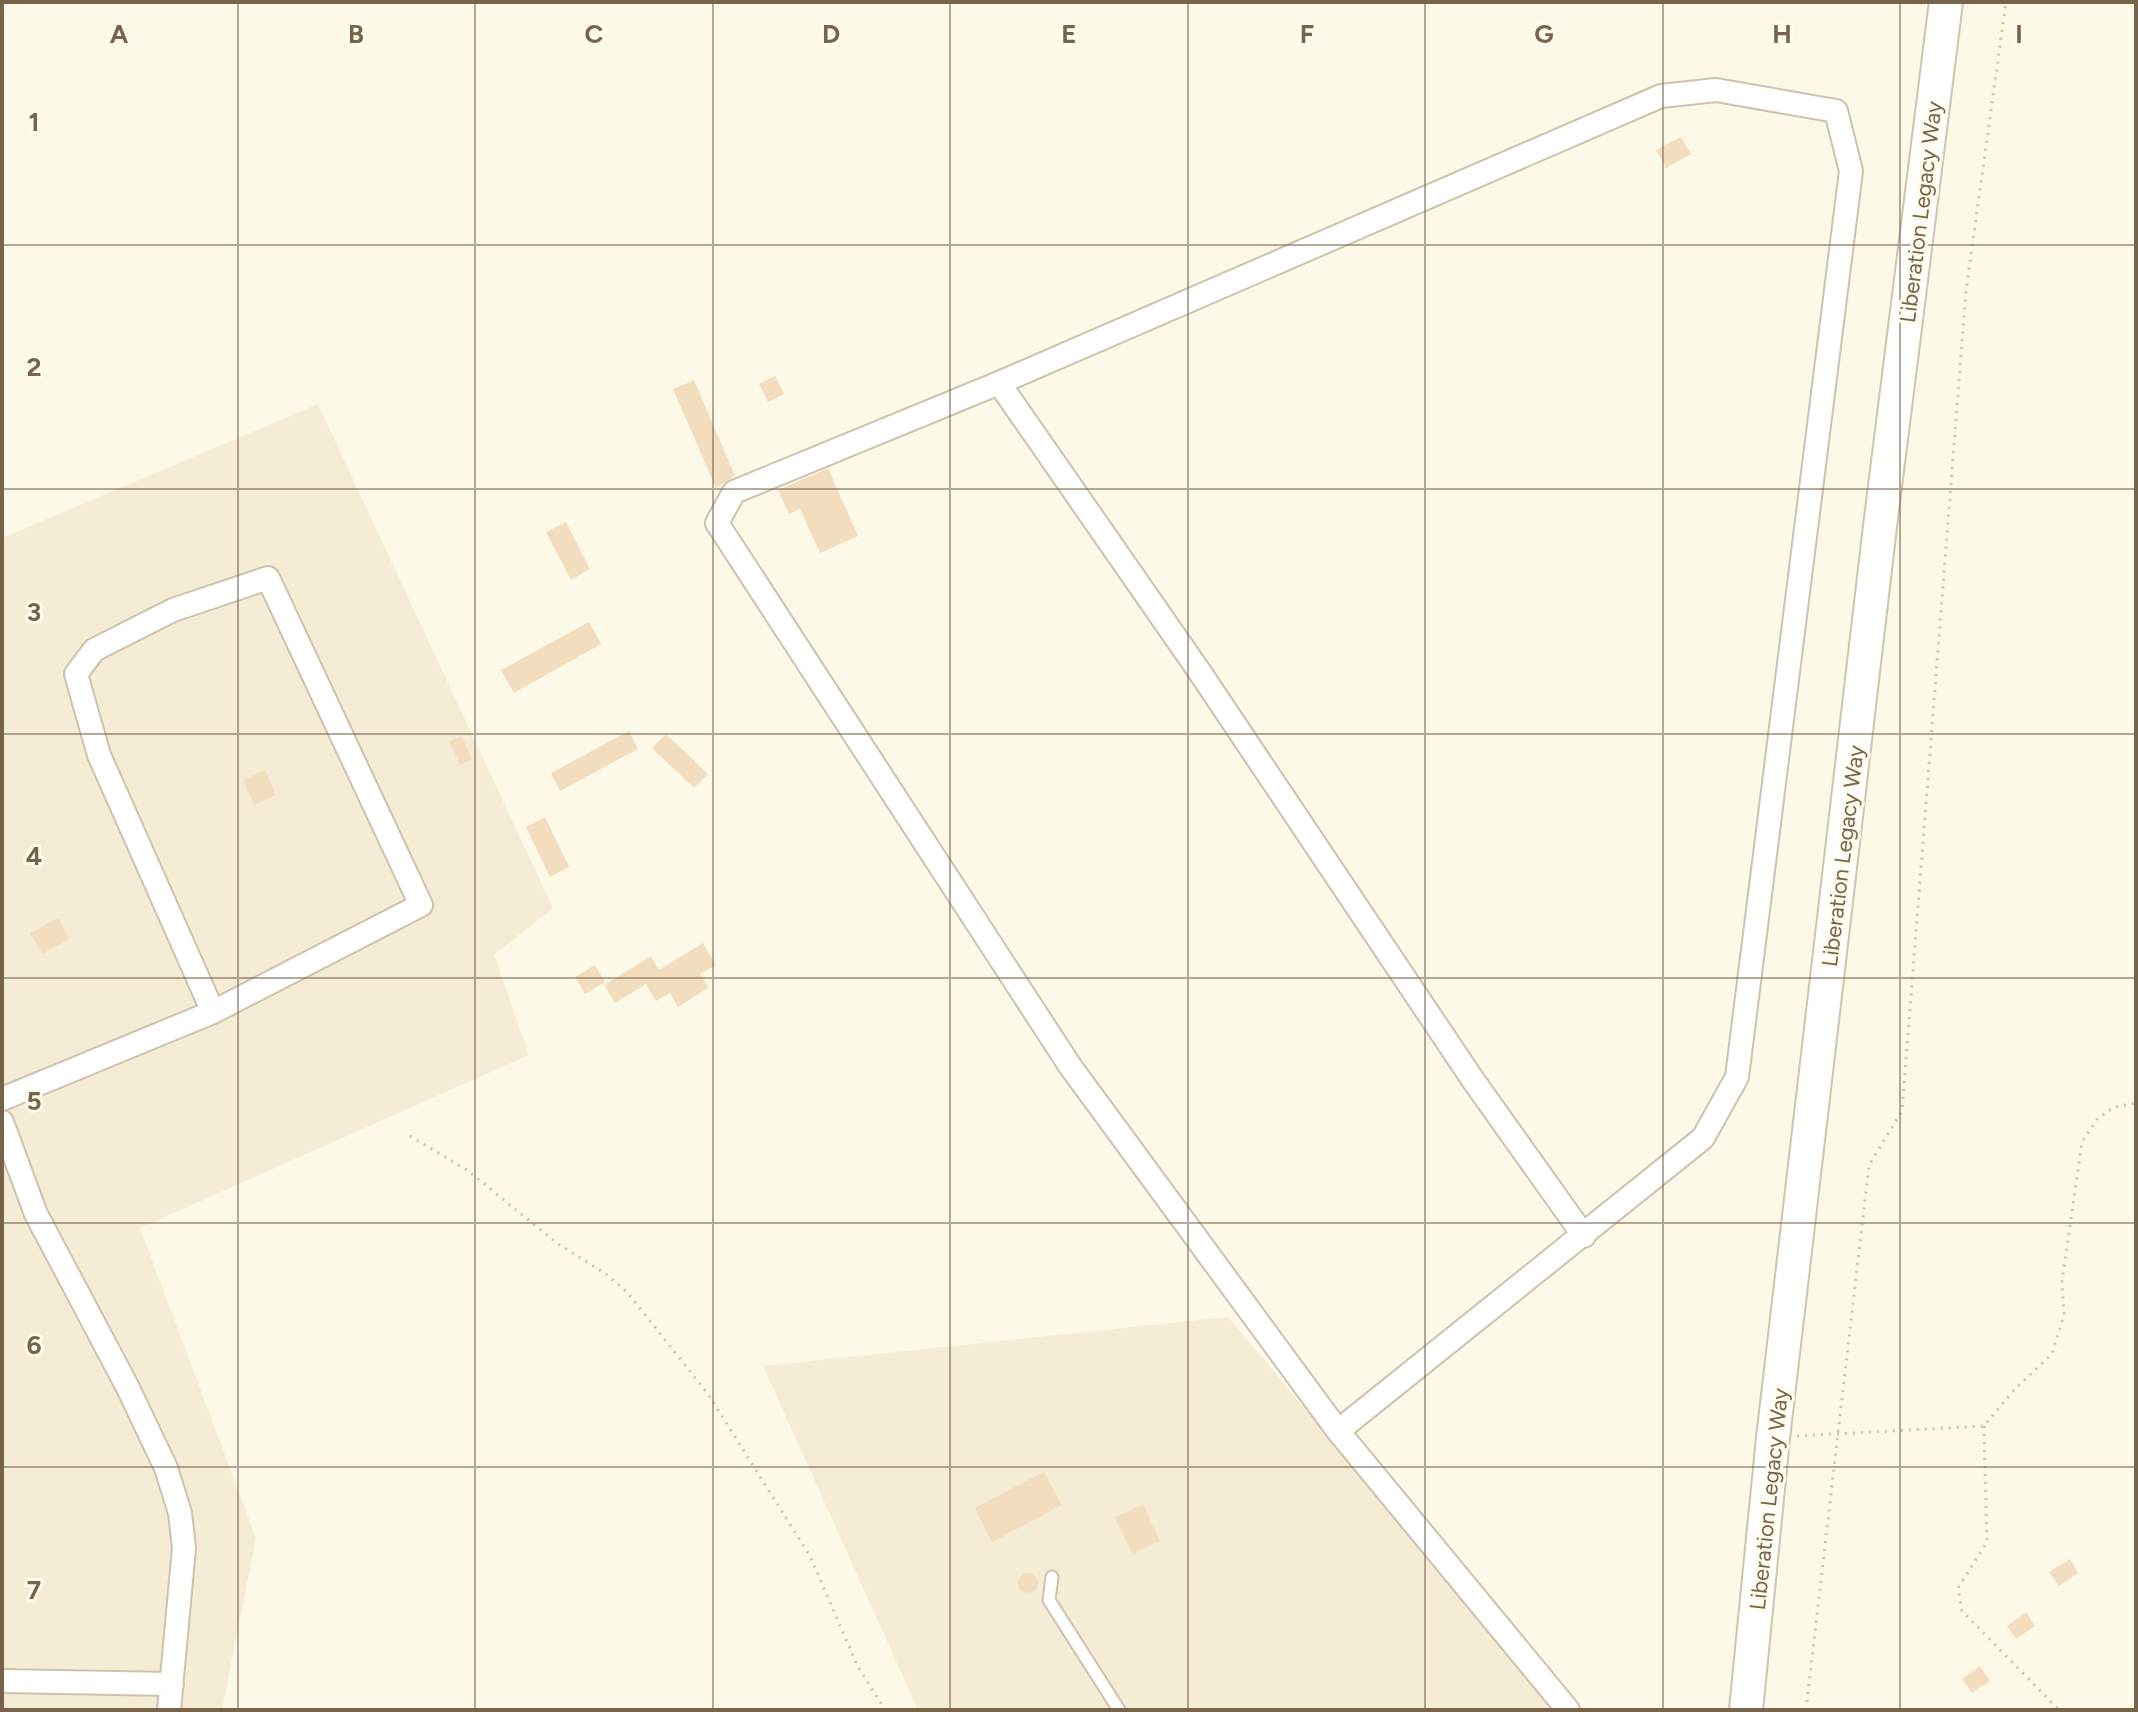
<svg xmlns="http://www.w3.org/2000/svg" width="2138" height="1712" font-family="Figtree,sans-serif">
  <rect width="100%" height="100%" fill="#fdf9e8"/>
  <path fill="#f5ecd6" d="M318,404L553,908L494,955L529,1055L140,1228L256,1538L222,1710H2V538Z
    M1228,1317L1557,1710H918L763,1366Z"/>
  <path fill="#f3ddbf" d="M1681,137L1691,154L1666,168L1656,150Z
    M775,376L784,394L768,402L759,384Z
    M694,380L735,476L716,488L673,389Z
    M828,468L858,536L820,553L800,509L789,514L778,490Z
    M566,522L590,569L571,580L546,532Z
    M589,622L601,644L514,693L501,670Z
    M629,731L638,749L560,791L551,773Z
    M666,734L708,774L694,788L652,748Z
    M462,736L472,759L460,765L449,742Z
    M265,770L276,795L254,805L243,780Z
    M545,817L569,867L550,877L526,827Z
    M58,918L69,939L42,954L30,933Z
    M703,943L716,965L700,974L708,988L678,1007L670,993L656,1001L646,984L615,1003L604,985L651,956L659,970Z
    M595,965L605,982L585,994L575,977Z
    M1044,1472L1062,1505L992,1542L975,1508Z
    M1143,1504L1160,1541L1132,1554L1115,1518Z
    M2070,1559L2078,1573L2059,1586L2049,1572Z
    M1018 1583a10 10 0 1 1 20 0a10 10 0 1 1-20 0Z
    M2026,1612L2035,1626L2016,1639L2007,1626Z
    M1980,1666L1990,1681L1972,1693L1962,1679Z"/>
  <g fill="none" stroke-linecap="round" stroke-linejoin="round">
    <defs>
      <path id="lane" d="M1052,1577L1049,1600L1119,1710"/>
      <path id="street" d="M999,383L1199,671L1473,1080L1584,1236
        M2,1099L213,1012L421,905L268,578L173,610L94,650L76,674L99,755L213,1012
        M2,1122L36,1214L127,1386L166,1468L180,1513L184,1548L169,1710
        M1338,1431L1703,1138L1737,1077L1851,171L1836,111L1716,90L1661,96L999,383L734,492L717,523L1070,1066L1338,1431L1568,1710
        M2,1681L172,1684"/>
      <path id="secondary" d="M1746,1710L1773,1438L1881,518L1946,2"/>
    </defs>
    <use href="#lane" stroke="#cfc2ad" stroke-width="15"/>
    <use href="#street" stroke="#cfc2ad" stroke-width="26"/>
    <use href="#secondary" stroke="#d2c4aa" stroke-width="36"/>
    <path stroke="#d8c1a1" stroke-width="3" stroke-dasharray="2 6" stroke-linecap="butt" d="M410,1136L467,1170L558,1244L606,1274L627,1292L708,1394L810,1556L857,1665L885,1710
      M1984,1426L1987,1542L1958,1588L1962,1611L2059,1710
      M1797,1436L1984,1426L2013,1391L2052,1354L2064,1315L2062,1281L2082,1142L2098,1118L2114,1107L2136,1103
      M1806,1710L1869,1165L1902,1111L1966,291L2006,2"/>
    <use href="#lane" stroke="#fff" stroke-width="11"/>
    <use href="#street" stroke="#fff" stroke-width="22"/>
    <use href="#secondary" stroke="#fff" stroke-width="32"/>
  </g>
  <path fill="none" stroke="#78634b" stroke-width="2" stroke-opacity="0.55" d="M238,2V1710M475,2V1710M713,2V1710M950,2V1710M1188,2V1710M1425,2V1710M1663,2V1710M1900,2V1710M2,245H2136M2,489H2136M2,734H2136M2,978H2136M2,1223H2136M2,1467H2136"/>
  <g text-anchor="middle" dominant-baseline="central" stroke-width="6" stroke-linejoin="round" paint-order="stroke">
    <g font-size="22" fill="#78634b" stroke="#fffcee">
      <text transform="translate(1921 212) rotate(-83)">Liberation Legacy Way</text>
      <text transform="translate(1843 856) rotate(-83)">Liberation Legacy Way</text>
      <text transform="translate(1769 1499) rotate(-84)">Liberation Legacy Way</text>
    </g>
  </g>
  <g font-size="26" text-anchor="middle" font-weight="bold" fill="#78634b" stroke="#fffcee" stroke-width="6" stroke-linejoin="round" paint-order="stroke">
    <text x="119" y="43">A</text>
    <text x="356" y="43">B</text>
    <text x="594" y="43">C</text>
    <text x="831" y="43">D</text>
    <text x="1069" y="43">E</text>
    <text x="1307" y="43">F</text>
    <text x="1544" y="43">G</text>
    <text x="1782" y="43">H</text>
    <text x="2019" y="43">I</text>
    <text x="34" y="131">1</text>
    <text x="34" y="376">2</text>
    <text x="34" y="621">3</text>
    <text x="34" y="865">4</text>
    <text x="34" y="1110">5</text>
    <text x="34" y="1354">6</text>
    <text x="34" y="1599">7</text>
  </g>
  <rect width="2138" height="1712" fill="none" stroke="#78634b" stroke-width="8"/>
</svg>
